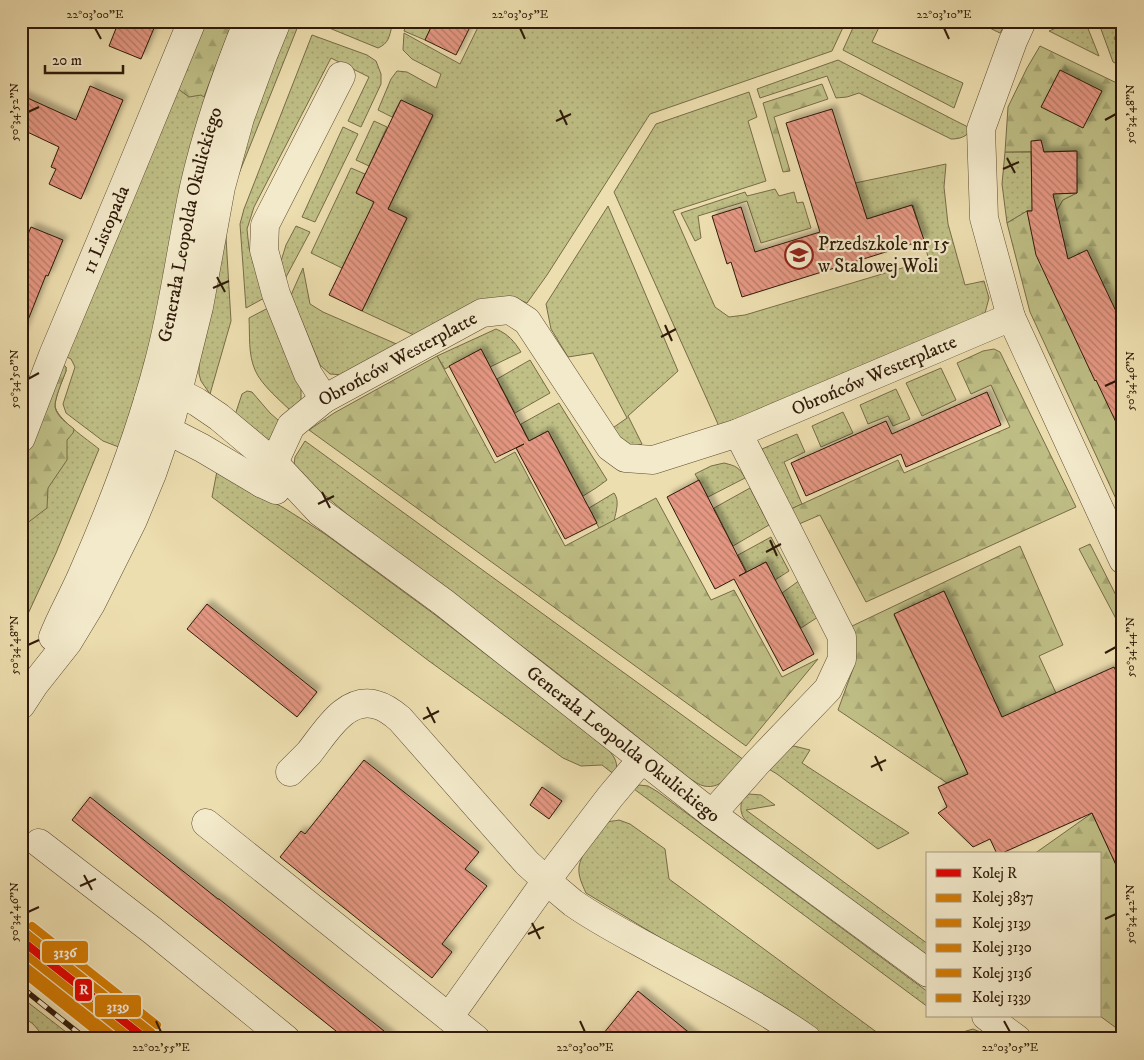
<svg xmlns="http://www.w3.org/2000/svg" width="1144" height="1060" font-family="'IM FELL DW Pica',serif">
  <defs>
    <pattern id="grass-dots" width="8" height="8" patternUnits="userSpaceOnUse" patternTransform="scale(1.25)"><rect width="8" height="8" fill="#bfbf86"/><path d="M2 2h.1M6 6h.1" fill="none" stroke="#a4a472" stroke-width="1.8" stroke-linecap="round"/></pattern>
    <pattern id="forest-firs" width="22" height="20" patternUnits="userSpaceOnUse" patternTransform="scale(1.25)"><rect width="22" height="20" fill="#bfbf86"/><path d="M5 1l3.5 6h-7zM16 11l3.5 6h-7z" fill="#a4a472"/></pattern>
    <pattern id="building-back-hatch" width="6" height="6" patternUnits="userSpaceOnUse" patternTransform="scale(1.25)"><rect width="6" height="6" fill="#e49782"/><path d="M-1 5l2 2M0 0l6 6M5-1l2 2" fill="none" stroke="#b97a69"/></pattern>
    <filter id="shadow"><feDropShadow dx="4.5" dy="-4.5" stdDeviation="2.5" flood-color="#0004"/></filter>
  </defs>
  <rect width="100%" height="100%" fill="#eddeaf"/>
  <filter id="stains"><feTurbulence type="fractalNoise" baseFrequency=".004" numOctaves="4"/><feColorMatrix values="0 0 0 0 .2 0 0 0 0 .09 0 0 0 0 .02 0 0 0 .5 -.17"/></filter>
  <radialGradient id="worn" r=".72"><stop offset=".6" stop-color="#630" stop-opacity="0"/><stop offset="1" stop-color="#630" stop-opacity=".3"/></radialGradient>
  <path fill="url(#grass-dots)" stroke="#776c48" d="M239,21L180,221L124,449L103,441L66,413L63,404L75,367L71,359L61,354L186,52Z
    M285,21H300L230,196L225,221L231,321L210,394L201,381L199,374V349L225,210Z
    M318,21H380L392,26C389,37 389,43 378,48L317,23Z
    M407,21H426L433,24L425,40L404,31Z
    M481,21H846L832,51L650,114L547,275L527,303L515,298L418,337L362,311L407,218L388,209L433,116L401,100L392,117L378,110L391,79L397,71L407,72L436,88L441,74L412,59L403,50L404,33L460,64Z
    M856,21H882L872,42L963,83L954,108L843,50Z
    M975,21H1007L1000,33Z
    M1073,21H1085L1099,56L1049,31Z
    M1098,21H1112L1120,25L1114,39L1123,43V67L1113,62Z
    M312,35L367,55L376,61L381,74V84L361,127L348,121L369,77L331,58L254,207L247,229L249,248L268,296L246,308L240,224L244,209Z
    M838,60L954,120L972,129C966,137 960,139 951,139L859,93L847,97L836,98L827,76L760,98L757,89Z
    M749,92L757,117L748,121L766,181L673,211L715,307L729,317L745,315L929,260L913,205L867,219L855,183L946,164L944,187L948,224L965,285L984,281L989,298L985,313L974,320L722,433L614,192L656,124Z
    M374,121L387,127L369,166L356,160Z
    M343,127L358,134L315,222L302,217Z
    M1005,152H1031L1032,194L1077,193L1063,200L1056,212L1027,211L1007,223L1002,184Z
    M351,168L365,174L356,193L375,202L342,268L311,253Z
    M775,189L779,196L794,192L797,203L803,202L811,228L761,243L747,201L698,216L701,238L695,241L681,213L745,192L747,196Z
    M608,206L678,371L628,416L642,444L628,449L607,432L627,418L593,353L568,357L551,329L546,304Z
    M296,226L310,232L285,279L281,261L286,245Z
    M303,268L310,304L323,312L401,346L344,375L330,374L320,365L291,295Z
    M270,307L301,383V402L294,414C282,402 261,385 255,370C248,354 250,335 249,318Z
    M496,329C508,334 514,341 521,352L490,367L481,349L445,369L437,356Z
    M530,360L550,393L515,413L497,379Z
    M66,367V371C62,381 56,395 55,405C55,418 88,440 99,449L56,553L21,629V466Z
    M941,368L956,400L922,416L906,383Z
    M896,389L910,419L893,426L888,416L868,424L860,405Z
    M247,391L252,392L270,413L286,427L276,438L267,440L234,418L242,394Z
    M559,403L607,480L596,488L583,496L548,431L529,441L521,424Z
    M843,412L853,433L821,447L812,426Z
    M797,434L805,452L784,462L802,504L791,509L762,449Z
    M305,441L744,760C733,771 722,790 704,786C699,785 694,781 689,778L552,669L348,515L299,473L294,465L295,457Z
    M724,463C736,466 739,467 745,478L708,497L695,474L711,466Z
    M217,471L284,508L325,534L438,617L608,749C615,758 619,763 615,775L602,765L581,766L563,758L429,661L236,515L212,497Z
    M750,488L769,525L733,546L714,508Z
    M614,493C620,501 616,511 614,521L599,528L589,508Z
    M771,537L789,571L775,580L766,562L747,572L738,555Z
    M800,580L818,617L801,628L782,593Z
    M794,746L810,750L802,763L909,833L878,849L777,774L767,768L780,752Z
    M639,785L648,786L658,792L928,992V1007L634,789Z
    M749,794L761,795L775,805L746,810L928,944V956L758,831C745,820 738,817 742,799Z
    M619,820L630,824L665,849L669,879L886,1039H828L586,893C582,884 578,876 579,867C580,857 596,828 604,823C609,821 615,821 619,820Z
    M21,997L75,1039H46L33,1024L21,1015Z
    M973,1029L985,1034L992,1039H971L963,1032Z"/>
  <path fill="url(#forest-firs)" stroke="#776c48" d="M200,21H233L204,97L201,95L189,97L177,88Z
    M1040,46L1123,86V498L1117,501L1030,312L1007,223L1027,211L1056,212L1063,200L1077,193L1076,151L1005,152L1008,107L1027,68Z
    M822,84L828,99L774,117L790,171L783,172L763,103Z
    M994,349L1000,352L1076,507L866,602L820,515L799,524L791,509L898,460L904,473L1010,427L991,385L971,394L957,363L983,351Z
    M437,356L495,463L515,452L565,546L656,498L711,600L734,590L782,677L818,659L746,746L309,430L334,413Z
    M59,362L66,367V371C63,379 54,400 55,407C57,417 67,423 74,429L73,433L67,440V460L48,488L47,508L26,524L21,523V466Z
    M1090,544L1123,609V632L1079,549Z
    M1020,546L1063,645L1039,656L1056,693L1027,706L1017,750L944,591L894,615L968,774L947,783L838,710L854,666V636L850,627Z
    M1092,813L1123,880V1033L1100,1016V854H1034Z"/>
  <path fill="url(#building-back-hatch)" stroke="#2f1a09" filter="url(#shadow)" d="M119,21H157L141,59L109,46Z
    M434,21H473L456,55L425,40Z
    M1060,70L1102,91L1083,128L1041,107Z
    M90,86L123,100L81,199L49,184L56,169L51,167L59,147L21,129V95L76,120Z
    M401,100L433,115L388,209L407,218L362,311L329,295L374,202L356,193Z
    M832,109L867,219L912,205L924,240L742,297L731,262L727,264L712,216L741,207L755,252L820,232L786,123Z
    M1041,140L1044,152L1077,151V193L1053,194L1068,259L1087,250L1123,326V437L1096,380L1095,381L1036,255L1027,211H1032L1031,141Z
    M31,227L63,240L48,276L46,275L22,335L21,250Z
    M481,349L529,441L548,431L597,523L565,539L516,448L524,444L497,457L449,366Z
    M987,392L1001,425L906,467L901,454L806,496L791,463L886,421L892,434Z
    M699,480L746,572L739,576L766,562L814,654L783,671L734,579L715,589L667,497Z
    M944,591L1002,717L1114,667L1123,686V880L1092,813L1000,854H997L990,839L973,847L938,813L947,807L938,787L968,774L894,614Z
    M207,604L317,692L297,717L187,629Z
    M364,760L479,852L465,869L487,886L442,944L452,952L432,978L280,857L301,831L305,834Z
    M542,787L562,801L549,819L530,805Z
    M90,797L218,899H219L394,1039H346L72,820Z
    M638,991L697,1039H599Z"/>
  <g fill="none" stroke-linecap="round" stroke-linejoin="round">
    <defs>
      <g id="minor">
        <path d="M1022,21L1013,41L981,129L984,218L1011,317L1123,560"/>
        <path d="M324,399L308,374L276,294L264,250L265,225L341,76"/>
        <path id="s1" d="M148,400L178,392L197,402L219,417L274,463L320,512L443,602L712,814L928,973"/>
        <path d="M156,417L167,430L202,448L261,483L276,490"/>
        <path id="s2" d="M21,438L53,355L124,186L192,21"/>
        <path id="s3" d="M261,483L274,463L291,426L324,399L482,313L510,310L527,321L610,447L625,458L653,460L738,433L1011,317"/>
        <path id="s4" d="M53,637C61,616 73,596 82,575C112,507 139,437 158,365C174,307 181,246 194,187C207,130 226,75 248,21"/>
        <path d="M21,705L34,685L68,642L91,604L133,520L152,474L172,416L199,307L221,187L240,118L264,53L277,21"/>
        <path d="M290,772C296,766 303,759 309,753C325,733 346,695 377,705C385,707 393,713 400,719L527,863C542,877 557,890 573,903C600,922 630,937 659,953C709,980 760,1006 807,1039"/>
        <path d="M712,814L757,763L828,689L842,659V637L738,433"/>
        <path d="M206,823L476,1039"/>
        <path d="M39,843L153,931L286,1039"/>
        <path d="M986,1016L1017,1039"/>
        <path d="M449,1017L546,881L610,797L642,759"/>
      </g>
    </defs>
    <use href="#minor" stroke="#5e4b32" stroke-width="29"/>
    <use href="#minor" stroke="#f3eacb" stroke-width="28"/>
    <defs>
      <path id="rail" d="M21,987L86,1039"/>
    </defs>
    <use href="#rail" stroke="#2f1a09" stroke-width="5.5"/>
    <use href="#rail" stroke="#f3eacb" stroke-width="4" stroke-dasharray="11" stroke-linecap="butt"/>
    <defs>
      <path id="rail-1" d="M21,940L146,1039"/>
      <path id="rail-2" d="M21,951L132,1039"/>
      <path id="rail-3" d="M26,933L151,1032"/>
      <path id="rail-4" d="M21,963L117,1039"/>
      <path id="rail-5" d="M32,926L157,1025"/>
      <path id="rail-6" d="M21,971L106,1039"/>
    </defs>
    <use href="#rail-1" stroke="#f3eacb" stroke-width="11"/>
    <use href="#rail-2" stroke="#f3eacb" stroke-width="11"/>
    <use href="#rail-3" stroke="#f3eacb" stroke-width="11"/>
    <use href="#rail-4" stroke="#f3eacb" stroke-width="11"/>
    <use href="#rail-5" stroke="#f3eacb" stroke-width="11"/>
    <use href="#rail-6" stroke="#f3eacb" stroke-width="11"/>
    <use href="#rail-1" stroke="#e50000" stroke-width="8"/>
    <use href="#rail-2" stroke="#d57c02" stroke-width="8"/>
    <use href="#rail-3" stroke="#d57c02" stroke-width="8"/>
    <use href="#rail-4" stroke="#d57c02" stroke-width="8"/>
    <use href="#rail-5" stroke="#d57c02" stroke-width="8"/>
    <use href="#rail-6" stroke="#d57c02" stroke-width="8"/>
  </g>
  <path fill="none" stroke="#2f1a09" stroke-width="2" d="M95,28L101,39M520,28L525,39M944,28L949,39M560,110L567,125M28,112L39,107M1105,120L1116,114M556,121L571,114M1007,158L1015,173M1003,169L1019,162M217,277L225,292M213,288L229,281M665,325L672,341M661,337L676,329M28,379L39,373M1105,386L1116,381M322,492L330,508M318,504L334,496M770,540L777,556M766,552L781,544M28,645L39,640M1105,653L1116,647M427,707L435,723M423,719L439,711M875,756L882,771M871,767L886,760M84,875L92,890M80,886L96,879M28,912L39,907M1105,919L1116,914M532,923L540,939M528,934L544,927M156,1021L161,1032M580,1021L585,1032M1004,1021L1010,1032"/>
  <defs>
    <symbol id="school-ring" viewBox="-11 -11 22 22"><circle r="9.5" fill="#f3eacb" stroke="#8f2418" stroke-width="1.5"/><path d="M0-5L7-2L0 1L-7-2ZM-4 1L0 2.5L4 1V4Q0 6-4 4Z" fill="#8f2418"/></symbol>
  </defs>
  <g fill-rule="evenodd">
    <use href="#school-ring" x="783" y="239" width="32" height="32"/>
  </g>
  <g text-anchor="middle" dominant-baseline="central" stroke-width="4.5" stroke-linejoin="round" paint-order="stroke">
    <g font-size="19" fill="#2f1a09" stroke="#f3eacb">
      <text stroke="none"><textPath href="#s4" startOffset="436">Generała Leopolda Okulickiego</textPath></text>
      <text stroke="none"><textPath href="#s2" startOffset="225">11 Listopada</textPath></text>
      <text stroke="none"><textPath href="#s3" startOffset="191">Obrońców Westerplatte</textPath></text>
      <text stroke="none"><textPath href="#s3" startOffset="770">Obrońców Westerplatte</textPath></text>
      <text stroke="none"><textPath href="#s1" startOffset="600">Generała Leopolda Okulickiego</textPath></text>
    </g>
    <g font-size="19" fill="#2f1a09" stroke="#f3eacb" text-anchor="start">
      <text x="818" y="244">Przedszkole nr 15<tspan x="818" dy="22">w Stalowej Woli</tspan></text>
    </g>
  </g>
  <g stroke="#f3eacb" stroke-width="2">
    <rect x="41" y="940" width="48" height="24" rx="5" fill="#d57c02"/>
    <rect x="74" y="978" width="19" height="24" rx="5" fill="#e50000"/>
    <rect x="94" y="994" width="48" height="24" rx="5" fill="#d57c02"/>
  </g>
  <g font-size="14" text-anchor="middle" font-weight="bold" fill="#fff">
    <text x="65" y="957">3136</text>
    <text x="84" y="994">R</text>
    <text x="118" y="1011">3139</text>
  </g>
  <rect width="1144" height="1060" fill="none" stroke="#eddeaf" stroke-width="55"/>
  <rect x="926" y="852" width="175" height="165" fill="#f3eacb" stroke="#a5977d"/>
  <rect x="936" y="869" width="25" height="8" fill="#e50000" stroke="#a5977d"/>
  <text x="972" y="878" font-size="15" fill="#2f1a09">Kolej R</text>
  <rect x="936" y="894" width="25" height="8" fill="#d57c02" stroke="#a5977d"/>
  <text x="972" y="902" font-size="15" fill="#2f1a09">Kolej 3837</text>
  <rect x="936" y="919" width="25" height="8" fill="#d57c02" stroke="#a5977d"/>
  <text x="972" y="928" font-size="15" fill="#2f1a09">Kolej 3139</text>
  <rect x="936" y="944" width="25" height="8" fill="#d57c02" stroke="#a5977d"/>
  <text x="972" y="952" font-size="15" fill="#2f1a09">Kolej 3130</text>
  <rect x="936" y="969" width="25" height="8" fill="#d57c02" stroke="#a5977d"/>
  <text x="972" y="978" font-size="15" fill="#2f1a09">Kolej 3136</text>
  <rect x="936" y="994" width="25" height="8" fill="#d57c02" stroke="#a5977d"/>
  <text x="972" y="1002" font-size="15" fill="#2f1a09">Kolej 1339</text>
  <path d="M45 65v8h78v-8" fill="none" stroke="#2f1a09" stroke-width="2.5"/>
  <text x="52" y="65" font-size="15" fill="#2f1a09" stroke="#f3eacb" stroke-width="4" paint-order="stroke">20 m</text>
  <rect x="28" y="28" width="1088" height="1004" fill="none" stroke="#2f1a09" stroke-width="2"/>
  <g font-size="12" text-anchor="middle" fill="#2f1a09">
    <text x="95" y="18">22°03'00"E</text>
    <text x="520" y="18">22°03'05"E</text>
    <text x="944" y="18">22°03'10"E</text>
    <text transform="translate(14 112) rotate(-90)" y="4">50°34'52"N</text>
    <text transform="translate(1130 114) rotate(-90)" y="4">50°34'48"N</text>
    <text transform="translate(14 379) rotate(-90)" y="4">50°34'50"N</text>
    <text transform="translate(1130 381) rotate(-90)" y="4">50°34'46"N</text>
    <text transform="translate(14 645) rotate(-90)" y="4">50°34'48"N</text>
    <text transform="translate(1130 647) rotate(-90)" y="4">50°34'44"N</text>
    <text transform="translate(14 912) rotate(-90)" y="4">50°34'46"N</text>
    <text transform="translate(1130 914) rotate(-90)" y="4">50°34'42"N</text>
    <text x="161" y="1051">22°02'55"E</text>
    <text x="585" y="1051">22°03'00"E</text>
    <text x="1010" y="1051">22°03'05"E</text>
  </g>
  <rect width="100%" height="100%" filter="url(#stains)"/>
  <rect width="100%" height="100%" fill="url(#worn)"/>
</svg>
